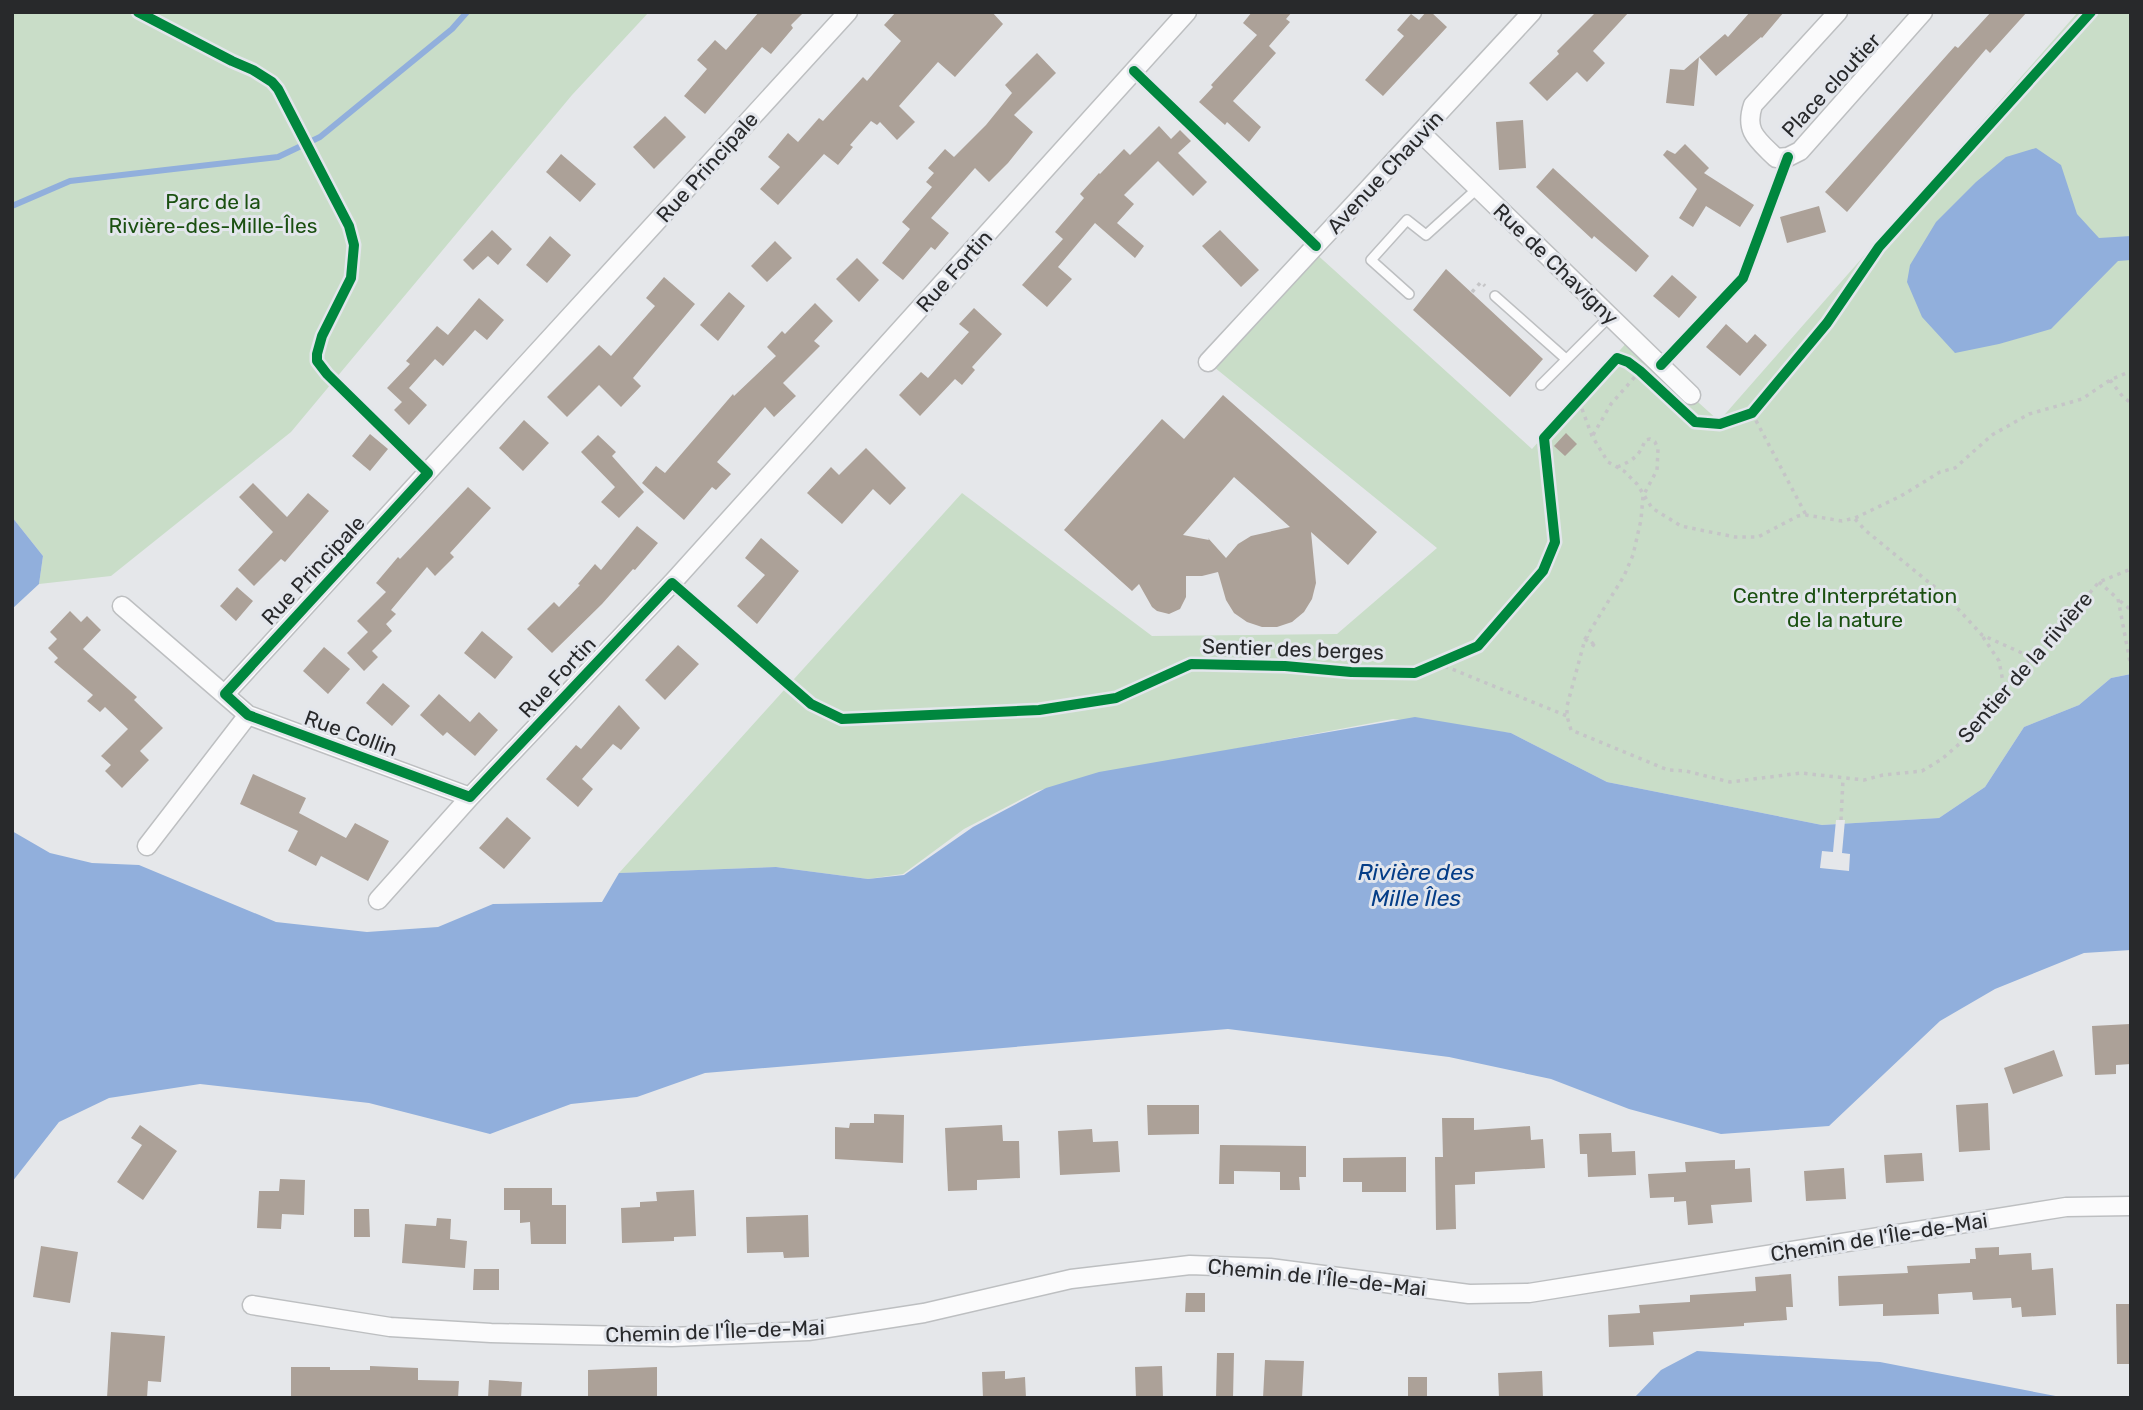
<svg xmlns="http://www.w3.org/2000/svg" width="2143" height="1410" font-family="Rubik,sans-serif">
  <rect width="100%" height="100%" fill="#e5e7ea"/>
  <path fill="#c9ddc8" d="M12,12H649L572,95L291,432L111,576L39,584L43,556L12,517Z
    M2078,12H2131V674L2111,678L2079,705L2024,727L1985,787L1939,818L1822,825L1607,782L1511,733L1393,719L1097,775L1037,791L964,829L903,874L868,879L776,867L619,873L962,493L1152,636L1337,634L1437,548L1209,363L1313,251L1532,449L1629,340L1719,421Z"/>
  <path fill="#91afdc" d="M2036,148L2061,165L2077,214L2099,238L2131,236V260L2118,261L2051,329L1999,344L1955,353L1922,317L1907,282L1910,265L1936,222L1976,182L2006,157Z
    M12,517L43,556L39,584L12,609Z
    M2131,674V950L2084,953L1995,989L1940,1021L1829,1126L1721,1134L1629,1109L1551,1079L1449,1057L1228,1029L705,1073L637,1097L571,1104L490,1134L369,1103L200,1084L109,1098L59,1122L12,1182V831L50,853L92,863L139,865L276,922L367,932L438,927L493,904L602,902L619,873L776,867L868,879L904,875L973,827L1046,788L1099,772L1415,717L1511,733L1607,782L1822,825L1939,818L1985,787L2024,727L2079,705L2111,678Z
    M1697,1351L1880,1362L2066,1398H1634L1661,1370Z"/>
  <path fill="#e5e7ea" d="M1836,820H1845L1842,853L1850,854L1849,871L1820,868L1822,851L1833,852Z"/>
  <g fill="none" stroke-linecap="round" stroke-linejoin="round">
    <path stroke="#91afdc" stroke-width="6" d="M12,206L70,181L278,157L320,137L452,29L467,12"/>
  </g>
  <path fill="#aca198" fill-rule="evenodd" d="M759,12H804L791,25L793,28L771,54L762,47L705,114L684,96L707,69L697,60L715,40L726,50Z
    M896,12H992L1003,24L955,77L938,62L899,106L915,122L897,140L880,122L877,125L871,121L850,145L853,147L838,165L824,154L778,205L760,189L780,167L768,157L788,133L798,142L819,118L823,121L863,77L867,81L901,41L884,25Z
    M1252,12H1292L1286,19L1290,22L1269,46L1276,53L1233,101L1261,127L1249,142L1227,122L1225,125L1199,102L1213,87L1211,85L1257,35L1243,23Z
    M1426,12H1431L1447,27L1383,96L1365,80L1404,36L1397,30L1411,14L1419,20Z
    M1596,12H1629L1593,51L1605,63L1587,82L1577,72L1547,101L1529,83L1559,54L1557,51Z
    M1750,12H1784L1762,38L1761,37L1716,76L1699,57L1725,34L1728,37Z
    M1991,12H2027L1990,53L1986,49L1847,212L1825,192L1955,46L1958,48Z
    M1037,53L1056,73L1014,115L1033,132L1008,163L989,182L975,168L931,218L949,233L935,250L931,247L903,280L882,263L910,229L902,222L932,187L926,182L934,173L928,168L945,149L954,157L986,125L1012,93L1005,85Z
    M1699,57L1694,106L1666,103L1670,69L1684,70Z
    M665,116L686,137L654,169L633,147Z
    M1523,120L1526,168L1499,170L1496,122Z
    M1159,126L1171,139L1180,130L1191,141L1178,153L1207,182L1193,196L1158,161L1124,195L1134,204L1117,223L1144,246L1135,258L1095,223L1058,267L1072,279L1047,307L1022,285L1063,239L1055,232L1084,198L1080,194L1099,173L1100,174L1124,149L1130,155Z
    M1685,144L1709,168L1704,173L1754,205L1740,227L1706,206L1693,227L1679,218L1697,189L1663,155L1667,150L1675,154Z
    M561,154L596,184L580,202L546,172Z
    M1553,168L1649,256L1636,272L1594,236L1592,239L1536,187Z
    M1819,206L1826,232L1787,243L1780,217Z
    M492,230L512,249L498,265L488,256L473,270L463,260Z
    M1220,230L1259,270L1241,287L1202,246Z
    M550,236L571,255L547,283L526,265Z
    M775,241L792,258L767,282L751,266Z
    M857,258L879,280L859,302L836,279Z
    M1446,269L1543,359L1510,397L1413,310Z
    M1672,275L1697,297L1679,318L1653,296Z
    M664,277L695,304L633,378L641,386L621,407L599,385L567,417L547,397L599,345L611,356L655,306L646,298Z
    M729,292L745,306L718,341L700,325Z
    M479,298L504,320L487,340L475,330L443,366L435,359L409,388L427,405L409,425L394,410L402,402L387,388L410,364L406,361L437,326L448,335Z
    M815,303L833,321L814,341L820,346L783,383L796,396L774,417L765,407L717,462L731,474L716,490L712,487L684,520L642,483L656,466L665,473L733,394L734,396L776,356L767,347L782,331L785,334Z
    M974,308L1002,334L972,367L975,370L962,385L955,379L920,416L899,395L921,372L928,378L969,332L959,324Z
    M1726,324L1747,343L1755,334L1767,345L1740,376L1706,347Z
    M1223,395L1377,532L1348,565L1311,532L1316,583L1312,599L1304,612L1292,622L1277,627H1262L1247,622L1234,613L1226,600L1218,572L1202,576H1186V597L1180,609L1169,614L1157,611L1152,607L1139,584L1132,591L1064,530L1162,419L1184,439ZM1234,477L1290,527L1251,536L1238,544L1226,558L1208,538L1209,540L1183,535Z
    M524,420L549,443L523,471L499,448Z
    M1566,433L1577,444L1565,456L1554,446Z
    M370,434L388,449L370,471L352,456Z
    M598,435L616,452L612,456L644,492L619,518L601,502L615,487L581,452Z
    M866,448L906,488L890,505L873,489L842,524L807,493L831,467L839,475Z
    M253,483L287,517L308,493L329,511L285,562L281,559L254,586L238,570L273,532L239,497Z
    M468,487L491,508L450,553L454,557L435,576L427,567L391,610L396,614L386,624L392,631L372,651L378,657L364,671L347,653L368,632L357,621L386,592L376,583L398,557L400,559Z
    M637,526L658,543L635,570L633,569L602,604L552,653L527,629L554,602L559,607L580,585L578,584L595,564L601,570Z
    M761,538L799,571L757,624L737,606L765,575L745,558Z
    M237,587L253,601L236,621L220,606Z
    M70,611L81,622L87,616L101,630L83,649L137,697L134,700L163,728L140,751L149,760L122,788L105,771L111,765L101,756L128,729L105,707L100,712L87,701L93,695L54,662L58,658L48,648L57,639L50,632Z
    M482,631L513,657L495,679L464,653Z
    M678,645L699,664L665,700L645,680Z
    M324,647L350,669L328,694L303,671Z
    M383,683L410,706L392,726L366,703Z
    M439,694L470,722L479,712L498,730L475,756L447,732L443,736L420,715Z
    M619,705L640,728L621,750L613,744L582,779L593,789L578,807L546,779L576,745L581,749Z
    M253,774L306,798L299,813L346,838L355,823L389,841L368,881L321,856L316,866L288,851L298,831L240,804Z
    M507,817L531,838L504,869L479,848Z
    M2130,1024L2131,1064L2116,1065V1074L2095,1075L2092,1026Z
    M2054,1050L2063,1076L2013,1094L2004,1068Z
    M1988,1103L1990,1150L1959,1152L1956,1105Z
    M1147,1105H1199V1134L1148,1135Z
    M874,1114L904,1115L903,1163L835,1159V1127L849,1128L850,1123H874Z
    M1442,1118H1474V1130L1530,1126L1531,1140L1543,1139L1545,1168L1475,1172V1184L1455,1185L1456,1229L1436,1230L1435,1157H1443Z
    M140,1125L177,1151L143,1200L117,1182L142,1145L131,1138Z
    M1002,1125L1003,1141H1019L1020,1178L977,1180V1190L948,1191L945,1128Z
    M1092,1129L1093,1142L1118,1141L1120,1172L1060,1175L1058,1131Z
    M1611,1133L1612,1152L1635,1151L1636,1175L1588,1177L1587,1154H1580L1579,1134Z
    M1220,1145L1306,1146V1177H1299L1300,1190H1280V1172L1234,1171V1184H1219Z
    M1922,1153L1924,1181L1886,1183L1884,1155Z
    M1406,1157V1192H1362V1182H1343V1158Z
    M1735,1160V1169L1750,1168L1752,1202L1711,1205L1713,1223L1688,1225L1686,1201L1674,1202V1197L1650,1198L1648,1174L1686,1172L1685,1162Z
    M1844,1168L1846,1199L1806,1201L1804,1171Z
    M280,1179L305,1180L304,1215L282,1214L281,1229L257,1228L259,1191H279Z
    M504,1188H552V1205H566V1244H531L530,1222L520,1223V1210H504Z
    M694,1190L696,1236L674,1237V1241L622,1243L621,1208L640,1207V1202L657,1201L656,1192Z
    M354,1209H369L370,1237H354Z
    M808,1215L809,1257L784,1258L783,1252L747,1253L746,1217Z
    M437,1218L451,1219L450,1239L467,1241L465,1268L402,1263L405,1224L436,1226Z
    M41,1246L78,1252L70,1303L33,1297Z
    M1999,1247V1255L2031,1253L2032,1270L2053,1268L2056,1315L2022,1317L2021,1307L2012,1308L2011,1298L1973,1300L1972,1292L1938,1294L1939,1314L1883,1316V1304L1839,1306L1838,1276L1908,1273L1907,1266L1970,1263V1259H1976L1975,1248Z
    M474,1269H499V1290H473Z
    M1791,1274L1793,1307H1786L1787,1320L1744,1323V1326L1653,1332L1654,1345L1609,1347L1608,1315L1640,1313L1639,1305L1690,1302V1295L1756,1291L1755,1277Z
    M1186,1293H1205V1312H1185Z
    M2116,1304H2131V1364H2117Z
    M111,1332L165,1336L161,1382L148,1381L147,1398H107Z
    M1217,1353H1234L1233,1398H1216Z
    M1265,1360L1304,1361L1302,1398H1263Z
    M370,1366L418,1368V1380L459,1381L458,1398H291V1367H330V1370H370Z
    M1162,1366L1163,1398H1136L1135,1367Z
    M657,1367V1398H588V1370Z
    M1005,1371V1379L1025,1377L1026,1398H983L982,1372Z
    M1542,1371L1543,1398H1499L1498,1373Z
    M1408,1377H1427V1398H1408Z
    M489,1380L522,1382L521,1398H488Z"/>
  <g fill="none" stroke-linecap="round" stroke-linejoin="round">
    <defs>
      <path id="lane" d="M1409,294L1371,260L1407,220L1426,235L1478,188
        M1495,296L1566,359
        M1541,385L1610,316"/>
      <path id="street" d="M1838,12L1753,105C1744,132 1758,140 1776,158L1788,157L1800,151L1923,12
        M1421,133L1691,395
        M1208,362L1532,12
        M122,606L248,715L470,797
        M225,694L848,12
        M147,846L248,715
        M378,900L470,797L672,583L1187,12
        M252,1305L390,1327L491,1333L672,1337L808,1331L924,1313L1071,1279L1190,1265L1270,1268L1469,1294L1529,1293L2066,1207L2131,1206"/>
    </defs>
    <use href="#lane" stroke="#bdbfc1" stroke-width="12"/>
    <use href="#street" stroke="#bdbfc1" stroke-width="21"/>
    <path stroke="#c5c5c7" stroke-width="3.5" stroke-dasharray="3.5 5" stroke-linecap="butt" d="M1472,292L1481,282L1485,286
      M2110,380L2123,397L2131,403
      M1579,401L1592,436L1608,462L1624,471L1637,484L1652,508L1681,526L1735,537H1758L1798,516L1806,515L1842,521L1855,518L1901,496L1940,472L1955,468L1992,435L2029,414L2082,399L2110,380L2131,371
      M1752,413L1806,515
      M1593,435L1611,404L1640,371
      M1617,467C1632,461 1640,456 1645,440L1650,439L1655,442L1658,449L1657,470L1643,496L1641,520L1633,555L1624,576L1585,639L1567,706V716L1571,730L1668,770L1686,771L1730,782L1801,773L1864,780L1883,775L1922,771L1942,759L1966,738L2013,676L2050,640L2099,582L2131,569
      M1855,519L1865,530L1948,598L1982,635L2033,658
      M2099,582L2118,599L2131,667
      M2120,601L2131,610
      M1983,637L1999,661L2004,687
      M1585,639L1596,647L1587,637
      M1437,663L1567,716
      M1841,820L1843,779"/>
    <use href="#lane" stroke="#fbfbfc" stroke-width="9"/>
    <use href="#street" stroke="#fbfbfc" stroke-width="18"/>
    <defs>
      <path id="cycleway" d="M138,12L232,61L253,70L272,82L278,89L349,226L354,245L351,278L322,336L317,354V361L327,374L428,473L225,694L248,715L470,797L672,583L811,704L842,719L1039,710L1116,698L1191,664L1285,666L1351,672L1415,673L1478,646L1543,571L1555,542L1544,438L1617,358L1628,362L1640,371L1695,422L1720,424L1752,413L1827,323L1879,247L2091,12
        M1134,71L1316,246
        M1661,365L1743,278L1788,157"/>
    </defs>
    <use href="#cycleway" stroke="#e3e6ec" stroke-width="15"/>
    <use href="#cycleway" stroke="#00873e" stroke-width="10"/>
  </g>
  <g text-anchor="middle" dominant-baseline="central" stroke-width="6" stroke-linejoin="round" paint-order="stroke">
    <g font-size="21" fill="#28292b" stroke="#e3e6ec">
      <text transform="translate(1831 85) rotate(-47)">Place cloutier</text>
      <text transform="translate(707 167) rotate(-48)">Rue Principale</text>
      <text transform="translate(1385 172) rotate(-47)">Avenue Chauvin</text>
      <text transform="translate(1556 264) rotate(44)">Rue de Chavigny</text>
      <text transform="translate(954 271) rotate(-48)">Rue Fortin</text>
      <text transform="translate(313 570) rotate(-47)">Rue Principale</text>
      <text transform="translate(1293 649) rotate(2)">Sentier des berges</text>
      <text transform="translate(2025 667) rotate(-49)">Sentier de la riivière</text>
      <text transform="translate(557 677) rotate(-47)">Rue Fortin</text>
      <text transform="translate(351 733) rotate(20)">Rue Collin</text>
      <text transform="translate(1879 1237) rotate(-9)">Chemin de l'Île-de-Mai</text>
      <text transform="translate(1317 1277) rotate(6)">Chemin de l'Île-de-Mai</text>
      <text transform="translate(715 1331) rotate(-2)">Chemin de l'Île-de-Mai</text>
    </g>
    <g font-size="21" fill="#1b5011" stroke="#e3e6ec">
      <text x="213" y="201">Parc de la<tspan x="213" dy="24">Rivière-des-Mille-Îles</tspan></text>
      <text x="1845" y="595">Centre d'Interprétation<tspan x="1845" dy="24">de la nature</tspan></text>
    </g>
    <g font-size="23" font-style="italic" fill="#043d87" stroke="#e3e6ec">
      <text x="1416" y="872">Rivière des<tspan x="1416" dy="26">Mille Îles</tspan></text>
    </g>
  </g>
  <rect width="2143" height="1410" fill="none" stroke="#28292b" stroke-width="28"/>
</svg>
